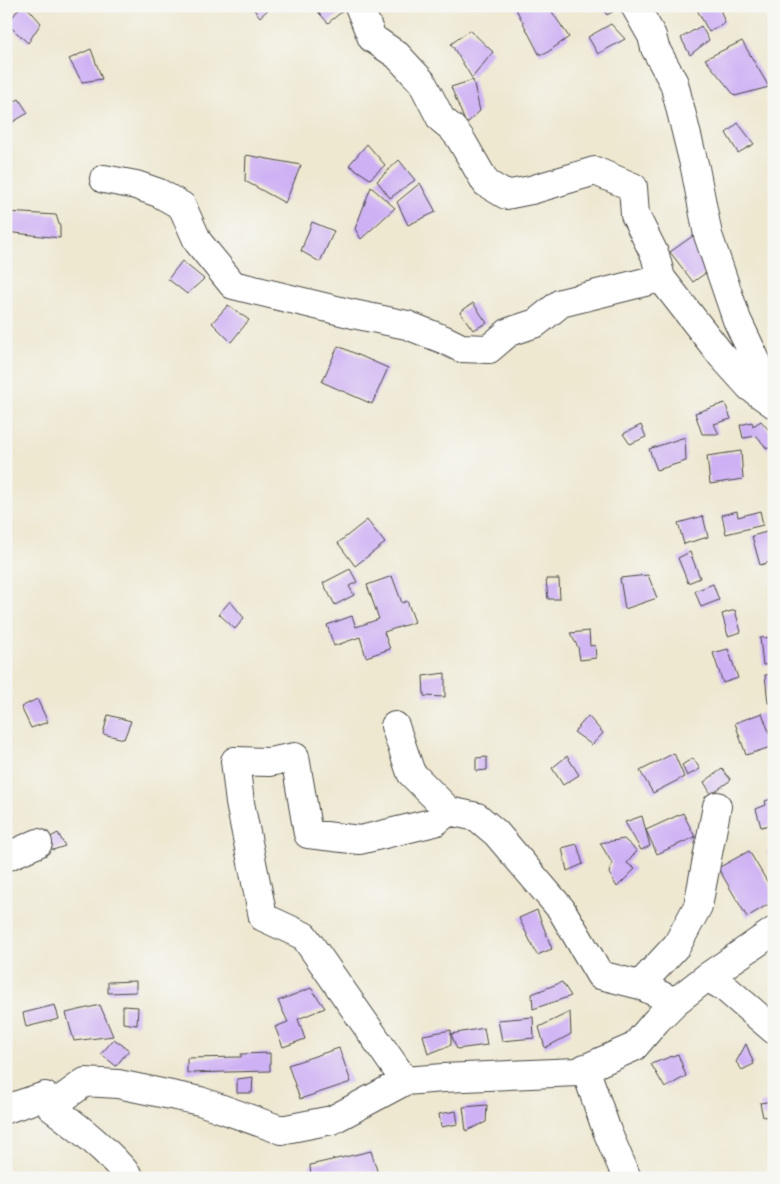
<svg xmlns="http://www.w3.org/2000/svg" width="780" height="1184" font-family="'Patrick Hand',sans-serif">
  <rect width="100%" height="100%" fill="#f6f6f2"/>
  <filter id="ink" filterUnits="userSpaceOnUse"><feTurbulence type="fractalNoise" baseFrequency=".02" numOctaves="2"/><feDisplacementMap in="SourceGraphic" scale="10" xChannelSelector="R" yChannelSelector="G"/><feConvolveMatrix kernelMatrix="1 2 1 2 8 2 1 2 1" color-interpolation-filters="sRGB"/></filter>
  <filter id="wash" filterUnits="userSpaceOnUse"><feTurbulence type="fractalNoise" baseFrequency=".0096" numOctaves="4" result="noise"/><feDisplacementMap in="SourceGraphic" scale="20" xChannelSelector="R" yChannelSelector="G"/><feGaussianBlur stdDeviation="1.12" result="paint"/><feColorMatrix in="noise" values="0 0 0 0 0 0 0 0 0 0 0 0 0 0 0 0 0 1.4 0 .05"/><feComposite in="paint" operator="in"/></filter>
  <g filter="url(#wash)">
    <rect width="100%" height="100%" fill="#eee8d1"/>
    <g id="blocks">
      <path fill="#ceb0f4" d="M21,6H26L41,23L28,43L7,24Z
        M251,6H272L260,17Z
        M313,6H349L328,23Z
        M519,6H548L569,37L545,54H539L516,9Z
        M602,6H622L607,15Z
        M695,6H719L725,23L709,32Z
        M611,24L625,39L598,54L588,37Z
        M701,26L709,40L690,55L681,38Z
        M470,30L493,52L472,78L451,44Z
        M742,41L769,87L735,96L705,59Z
        M91,49L102,79L82,82L69,59Z
        M473,80L480,111L466,124L451,87Z
        M19,99L28,113L6,126V106Z
        M738,123L754,144L738,153L726,133Z
        M367,144L385,165L370,179L349,165Z
        M246,155L301,165L285,203L245,181Z
        M399,160L415,180L390,198L377,181Z
        M420,183L436,212L408,225L397,202Z
        M371,187L395,208L361,239L355,229Z
        M6,212L56,215L60,227V238L6,232Z
        M312,222L334,231L320,262L301,251Z
        M697,233L714,267L693,282L670,252Z
        M182,261L204,279L187,294L168,279Z
        M473,303L487,323L473,330L460,312Z
        M228,305L249,320L231,342L212,323Z
        M338,346L388,368L372,404L322,382Z
        M725,403L731,419L714,424L719,434H702L695,413Z
        M761,421L774,436V444L767,449L757,436L743,438L740,425L752,422L753,426Z
        M641,425L646,437L630,444L623,434Z
        M685,437L686,461L657,470L649,449Z
        M741,451L743,479L710,484L707,456Z
        M737,511L738,517L760,511L763,525L726,534L722,515Z
        M703,516L708,537L684,544L678,523Z
        M367,520L385,543L355,566L338,543Z
        M774,530V561L760,565L752,536Z
        M690,552L700,578L688,583L678,558Z
        M350,569L357,582L349,586L354,595L335,605L323,583Z
        M648,575L657,598L625,609L620,578Z
        M392,576L402,603L407,601L415,622L384,632L390,649L366,657L360,637L334,646L327,625L352,616L356,627L379,619L367,585Z
        M546,579H559L560,599H548Z
        M713,584L719,600L701,607L695,591Z
        M230,601L244,618L235,629L219,614Z
        M735,610L741,632L728,636L722,614Z
        M589,631L590,646L595,645L596,658L580,660L578,647L570,633Z
        M774,637V664L763,665L760,638Z
        M728,649L738,678L723,683L713,653Z
        M445,673V697L424,696L423,676Z
        M774,674V703H768L765,675Z
        M37,699L48,722L31,728L21,707Z
        M762,713L774,746L746,755L735,723Z
        M108,715L131,721L124,739L103,734Z
        M588,716L603,733L592,745L574,732Z
        M674,753L684,777L653,793L640,771Z
        M567,756L579,775L563,785L552,768Z
        M487,757V770L476,771V758Z
        M693,758L700,769L687,776L682,765Z
        M722,769L731,780L711,794L704,782Z
        M774,798V824L761,827L756,809L766,805L765,801Z
        M683,813L695,837L657,854L646,830Z
        M642,816L650,846L641,850L625,822Z
        M58,833L65,846L53,850L45,840Z
        M624,839L637,851L627,863L635,869L617,887L609,873L612,863L600,843Z
        M577,844L583,864L567,871L562,848Z
        M774,848V866L767,852Z
        M749,851L774,893V901L747,917L718,868Z
        M537,910L552,949L537,955L519,918Z
        M136,981V992L108,993V982Z
        M562,982L571,996L533,1009L532,994Z
        M311,988L325,1008L298,1019L305,1039L283,1047L275,1027L288,1022L278,1001Z
        M55,1005L59,1019L26,1027L23,1013Z
        M100,1005L113,1036L74,1041L66,1013Z
        M123,1006L138,1007L137,1025L123,1023Z
        M570,1012L571,1034L545,1048L539,1027Z
        M533,1017L534,1038L502,1041L498,1020Z
        M484,1028L487,1045L457,1049L451,1034V1045L428,1054L423,1035L451,1030V1034Z
        M114,1039L129,1050L116,1066L101,1054Z
        M746,1044L754,1064L742,1070L736,1062Z
        M339,1048L351,1082L300,1099L288,1065Z
        M270,1053V1071L187,1073V1058L241,1057V1054Z
        M678,1054L686,1076L665,1088L651,1064Z
        M253,1077L252,1093H237V1079Z
        M774,1101V1115L763,1117L760,1103Z
        M487,1105L486,1122L466,1131L463,1107Z
        M456,1111L458,1124L441,1127L439,1114Z
        M371,1151L379,1177L311,1178L310,1165Z"/>
    </g>
  </g>
  <g filter="url(#ink)">
    <use href="#blocks" fill-opacity="0" stroke="#484744" stroke-width="1"/>
    <g fill="none" stroke-linecap="round" stroke-linejoin="round">
      <defs>
        <path id="minor" d="M359,6L372,38L397,55L422,82L441,119L452,128L460,138L486,183L506,195L531,190L595,171L633,187L635,215L655,255L661,278L722,356L750,387L774,404
          M635,6L652,36L655,48L674,83L695,168L708,235L737,320L774,398
          M104,179L136,185L159,193L182,206L198,242L233,285L353,314L407,325L445,340L461,348L489,349L509,332L536,323L561,303L661,278
          M395,726L411,773L449,811L477,817L496,833L561,909L600,975L640,985L675,1002
          M6,857L38,843
          M707,977L724,987L774,1030
          M640,985L677,945L698,906L717,806
          M585,1068L607,1131L627,1178
          M405,1081L304,936L263,917L240,803L235,761L269,762L295,757L308,834L360,840L435,822L449,811
          M51,1107C79,1128 108,1150 130,1178
          M6,1109L45,1096L51,1107L85,1082L118,1084L200,1101L281,1130L332,1120L405,1081L443,1078L577,1072L634,1047L657,1020L675,1002L707,977L774,931"/>
      </defs>
      <use href="#minor" stroke="#484744" stroke-width="30"/>
      <use href="#minor" stroke="#fff" stroke-width="28"/>
    </g>
  </g>
  <rect width="780" height="1184" fill="none" stroke="#f6f6f2" stroke-width="25"/>
</svg>
